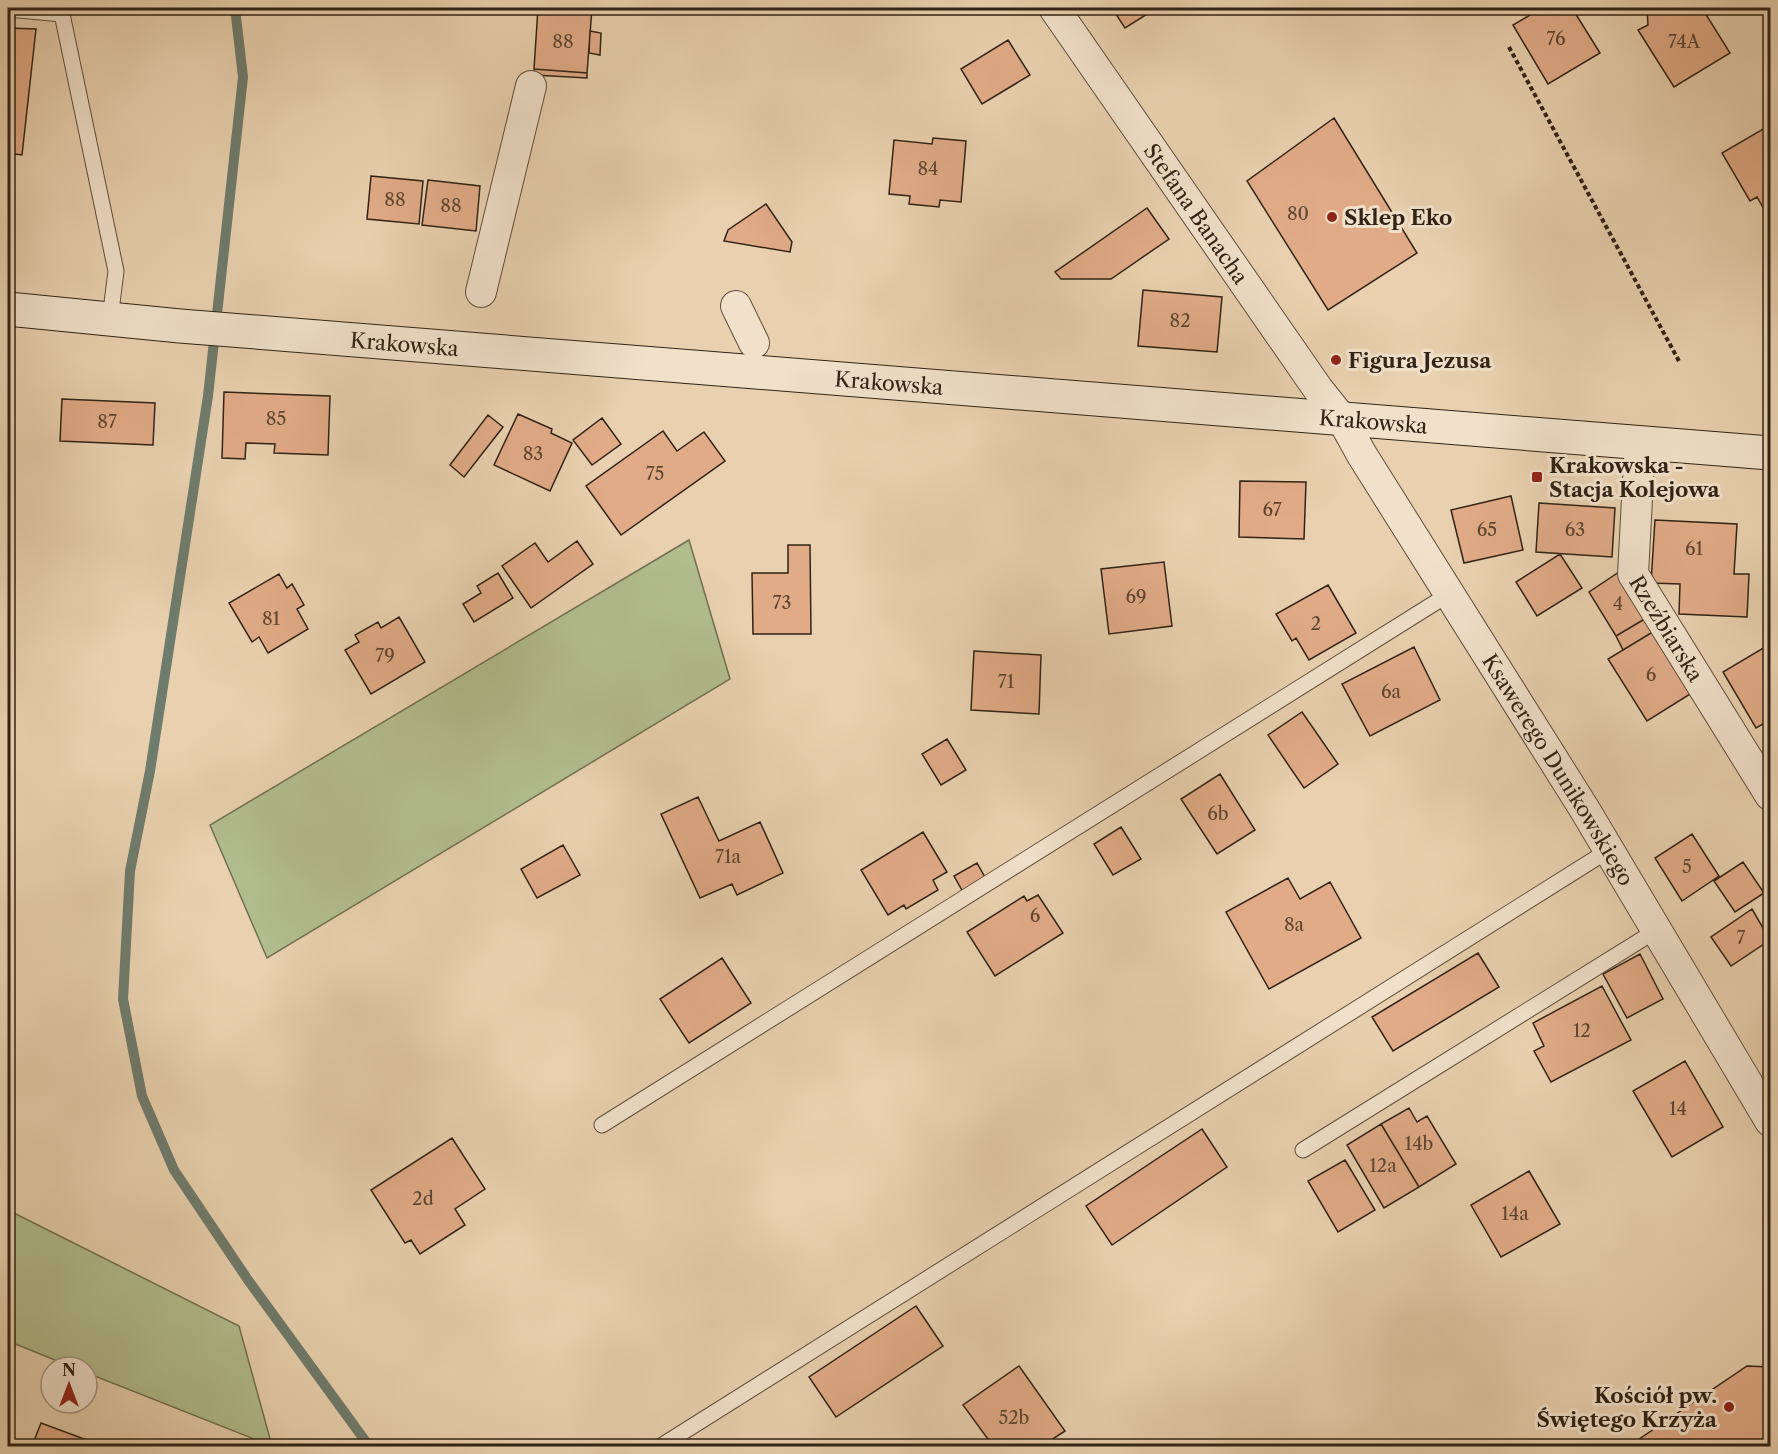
<svg xmlns="http://www.w3.org/2000/svg" width="1778" height="1454" font-family="'Libre Caslon Text',serif">
  <rect width="100%" height="100%" fill="#e9d1af"/>
  <filter id="stains"><feTurbulence type="fractalNoise" baseFrequency=".00333" numOctaves="4"/><feColorMatrix values="0 0 0 0 .2 0 0 0 0 .09 0 0 0 0 .02 0 0 0 .5 -.17"/></filter>
  <radialGradient id="worn" r=".72"><stop offset=".6" stop-color="#630" stop-opacity="0"/><stop offset="1" stop-color="#630" stop-opacity=".3"/></radialGradient>
  <path fill="#b2bd8e" stroke="#727052" stroke-width="1.5" d="M689,540L730,679L267,958L210,825Z
    M8,1210L239,1326L272,1446L87,1373V1367H72L8,1341Z"/>
  <g fill="none" stroke-linecap="round" stroke-linejoin="round">
    <path stroke="#6f7c6d" stroke-width="10" d="M235,8L243,77L208,396L150,771L130,871L123,999L142,1096L174,1170L248,1280L369,1446"/>
  </g>
  <path fill="#e1ab87" stroke="#312316" stroke-width="1.5" d="M538,8H592L587,73L534,69Z
    M1112,8H1157L1125,28Z
    M1542,8H1572L1600,53L1548,84L1513,25Z
    M1647,8H1675V10L1680,8H1702L1730,53L1674,87L1638,30L1648,25Z
    M8,28L36,29L22,155L8,153Z
    M590,31L601,33L600,55L589,53Z
    M1008,40L1030,75L982,104L961,69Z
    M534,69L587,73V78L534,75Z
    M1334,118L1417,253L1328,310L1247,181Z
    M1770,125V220L1757,197L1750,201L1722,153Z
    M933,138L966,141L961,202L940,200L939,207L909,204L910,196L889,194L894,140L932,144Z
    M371,176L423,181L419,224L367,219Z
    M428,180L480,186L476,231L422,225Z
    M766,204L792,242L790,252L724,241L728,230Z
    M1147,208L1169,239L1111,279H1061L1055,272Z
    M1143,290L1222,297L1217,352L1138,346Z
    M224,392L330,396L328,455L274,453L275,444L246,443L245,459L222,458Z
    M62,399L155,403L153,445L60,441Z
    M518,414L552,429L551,433L572,443L550,491L494,465Z
    M488,415L503,427L464,477L450,465Z
    M602,418L621,444L592,465L573,440Z
    M663,431L677,451L704,432L725,461L621,535L586,486Z
    M1240,481L1306,482L1304,539L1239,537Z
    M1511,496L1523,550L1464,563L1451,510Z
    M1539,503L1615,508L1612,557L1536,552Z
    M1655,520L1737,524L1734,574H1749L1747,617L1679,614L1680,584L1651,583Z
    M577,541L593,564L531,608L502,566L535,543L548,562Z
    M788,545H810L811,634H753L752,573H788Z
    M1560,554L1582,588L1537,616L1516,582Z
    M1164,562L1172,626L1109,634L1101,569Z
    M1619,572L1648,617L1616,636L1589,592Z
    M498,573L513,598L474,622L463,604L481,593L477,586Z
    M279,574L287,588L292,584L304,605L297,609L308,629L268,653L259,637L252,642L229,603Z
    M1328,585L1356,633L1309,660L1296,638L1292,641L1276,614Z
    M399,617L425,662L371,694L345,650L359,642L355,635L378,622L381,628Z
    M1648,617L1656,630L1623,650L1616,636Z
    M1656,630L1695,691L1647,721L1608,659Z
    M1770,644V720L1756,728L1723,672Z
    M1414,647L1440,700L1370,736L1342,684Z
    M974,651L1041,655L1039,714L971,710Z
    M1302,712L1338,764L1304,788L1268,735Z
    M947,739L966,770L941,785L922,754Z
    M1220,774L1255,830L1217,854L1181,799Z
    M698,797L719,841L760,822L783,873L737,895L732,884L700,898L661,814Z
    M1121,827L1141,859L1113,875L1094,844Z
    M923,832L947,872L933,880L938,890L906,909L904,905L888,915L861,870Z
    M1692,834L1719,876L1682,901L1655,858Z
    M563,845L580,875L537,898L521,869Z
    M1743,862L1764,893L1735,912L1714,881Z
    M977,863L986,879L963,892L954,876Z
    M1288,878L1300,899L1330,882L1361,938L1269,989L1226,912Z
    M1038,895L1063,933L995,976L967,932L1024,896L1027,901Z
    M1752,909L1770,940L1731,966L1711,937Z
    M1478,953L1499,987L1393,1051L1372,1017Z
    M1640,954L1663,999L1627,1018L1603,974Z
    M722,958L751,1003L689,1043L660,999Z
    M1602,986L1631,1040L1551,1082L1534,1051L1544,1046L1533,1023Z
    M1685,1061L1723,1127L1672,1157L1633,1091Z
    M1409,1108L1417,1122L1427,1116L1456,1164L1419,1187L1381,1124Z
    M1381,1124L1419,1187L1384,1208L1347,1145Z
    M1202,1129L1227,1167L1112,1245L1086,1206Z
    M452,1138L485,1189L455,1209L465,1225L420,1254L411,1240L405,1243L371,1190Z
    M1345,1160L1375,1210L1338,1232L1308,1181Z
    M1529,1171L1560,1224L1501,1257L1471,1205Z
    M916,1306L943,1346L836,1417L809,1377Z
    M1019,1366L1065,1431L1042,1446H1014L1010,1441L1003,1446H993L963,1405Z
    M1747,1366L1770,1367V1446H1629Z
    M41,1423L103,1446H32Z"/>
  <g fill="none" stroke-linecap="round" stroke-linejoin="round">
    <defs>
      <path id="lane" d="M8,9L62,14L116,271L110,319
        M602,1125L1449,594
        M1303,1150L1657,930
        M661,1446L1609,850"/>
      <g id="street">
        <path id="s1" d="M1054,8L1318,389L1342,419L1362,455L1585,810L1770,1121"/>
        <path d="M481,292L531,86"/>
        <path d="M736,306L754,343"/>
        <path id="s2" d="M1640,443L1633,574L1770,795"/>
      </g>
      <g id="secondary">
        <path id="s3" d="M8,309L180,326L1770,453"/>
      </g>
    </defs>
    <use href="#lane" stroke="#5f4e3c" stroke-width="17"/>
    <use href="#street" stroke="#5f4e3c" stroke-width="32"/>
    <use href="#secondary" stroke="#312316" stroke-width="35"/>
    <path stroke="#312316" stroke-width="4" stroke-dasharray="4.5 3" stroke-linecap="butt" d="M1509,47L1680,363"/>
    <use href="#lane" stroke="#f1e1cb" stroke-width="15"/>
    <use href="#street" stroke="#f1e1cb" stroke-width="30"/>
    <use href="#secondary" stroke="#f1e1cb" stroke-width="33"/>
  </g>
  <g fill="#8f2418" stroke="#f1e1cb" stroke-width="2">
    <circle cx="1332" cy="217" r="6"/>
    <circle cx="1336" cy="360" r="6"/>
    <rect x="1531" y="471" width="12" height="12" rx="3"/>
    <circle cx="1729" cy="1407" r="6"/>
  </g>
  <g text-anchor="middle" dominant-baseline="central" stroke-width="6" stroke-linejoin="round" paint-order="stroke">
    <g font-size="18" fill="#5d4532">
      <text x="1556" y="39">76</text>
      <text x="563" y="42">88</text>
      <text x="1684" y="42">74A</text>
      <text x="928" y="169">84</text>
      <text x="395" y="200">88</text>
      <text x="451" y="206">88</text>
      <text x="1298" y="214">80</text>
      <text x="1180" y="321">82</text>
      <text x="276" y="419">85</text>
      <text x="107" y="422">87</text>
      <text x="533" y="454">83</text>
      <text x="655" y="474">75</text>
      <text x="1272" y="510">67</text>
      <text x="1487" y="530">65</text>
      <text x="1575" y="530">63</text>
      <text x="1694" y="549">61</text>
      <text x="1136" y="597">69</text>
      <text x="782" y="603">73</text>
      <text x="1618" y="604">4</text>
      <text x="271" y="619">81</text>
      <text x="1316" y="624">2</text>
      <text x="385" y="656">79</text>
      <text x="1651" y="675">6</text>
      <text x="1006" y="682">71</text>
      <text x="1391" y="692">6a</text>
      <text x="1218" y="814">6b</text>
      <text x="728" y="857">71a</text>
      <text x="1687" y="867">5</text>
      <text x="1035" y="916">6</text>
      <text x="1294" y="925">8a</text>
      <text x="1741" y="938">7</text>
      <text x="1582" y="1031">12</text>
      <text x="1678" y="1109">14</text>
      <text x="1419" y="1144">14b</text>
      <text x="1383" y="1166">12a</text>
      <text x="423" y="1199">2d</text>
      <text x="1515" y="1214">14a</text>
      <text x="1014" y="1418">52b</text>
    </g>
    <g font-size="21" fill="#312316" stroke="#f1e1cb">
      <text stroke="none"><textPath href="#s1" startOffset="250">Stefana Banacha</textPath></text>
      <text stroke="none"><textPath href="#s3" startOffset="398">Krakowska</textPath></text>
      <text stroke="none"><textPath href="#s3" startOffset="884">Krakowska</textPath></text>
      <text stroke="none"><textPath href="#s3" startOffset="1370">Krakowska</textPath></text>
      <text stroke="none"><textPath href="#s2" startOffset="195">Rzeźbiarska</textPath></text>
      <text stroke="none"><textPath href="#s1" startOffset="914">Ksawerego Dunikowskiego</textPath></text>
    </g>
    <g font-size="21" font-weight="bold" fill="#312316" stroke="#f1e1cb" text-anchor="start">
      <text x="1344" y="217">Sklep Eko</text>
      <text x="1348" y="360">Figura Jezusa</text>
      <text x="1549" y="465">Krakowska -<tspan x="1549" dy="24">Stacja Kolejowa</tspan></text>
      <text x="1717" y="1395" text-anchor="end">Kościół pw.<tspan x="1717" dy="24">Świętego Krzyża</tspan></text>
    </g>
  </g>
  <rect width="1778" height="1454" fill="none" stroke="#e9d1af" stroke-width="30"/>
  <rect x="9" y="9" width="1760" height="1436" fill="none" stroke="#312316" stroke-width="3"/>
  <rect x="15" y="15" width="1748" height="1424" fill="none" stroke="#312316" stroke-width="1.5"/>
  <g transform="translate(69 1385)"><circle r="28" fill="#f1e1cb" stroke="#a49583" stroke-width="1.5"/>
  <path d="M0-4.5L10 22L0 15L-10 22Z" fill="#8f2418"/>
  <text y="-9" font-size="16" font-weight="bold" text-anchor="middle" fill="#312316">N</text>
  </g>
  <rect width="100%" height="100%" filter="url(#stains)"/>
  <rect width="100%" height="100%" fill="url(#worn)"/>
</svg>
